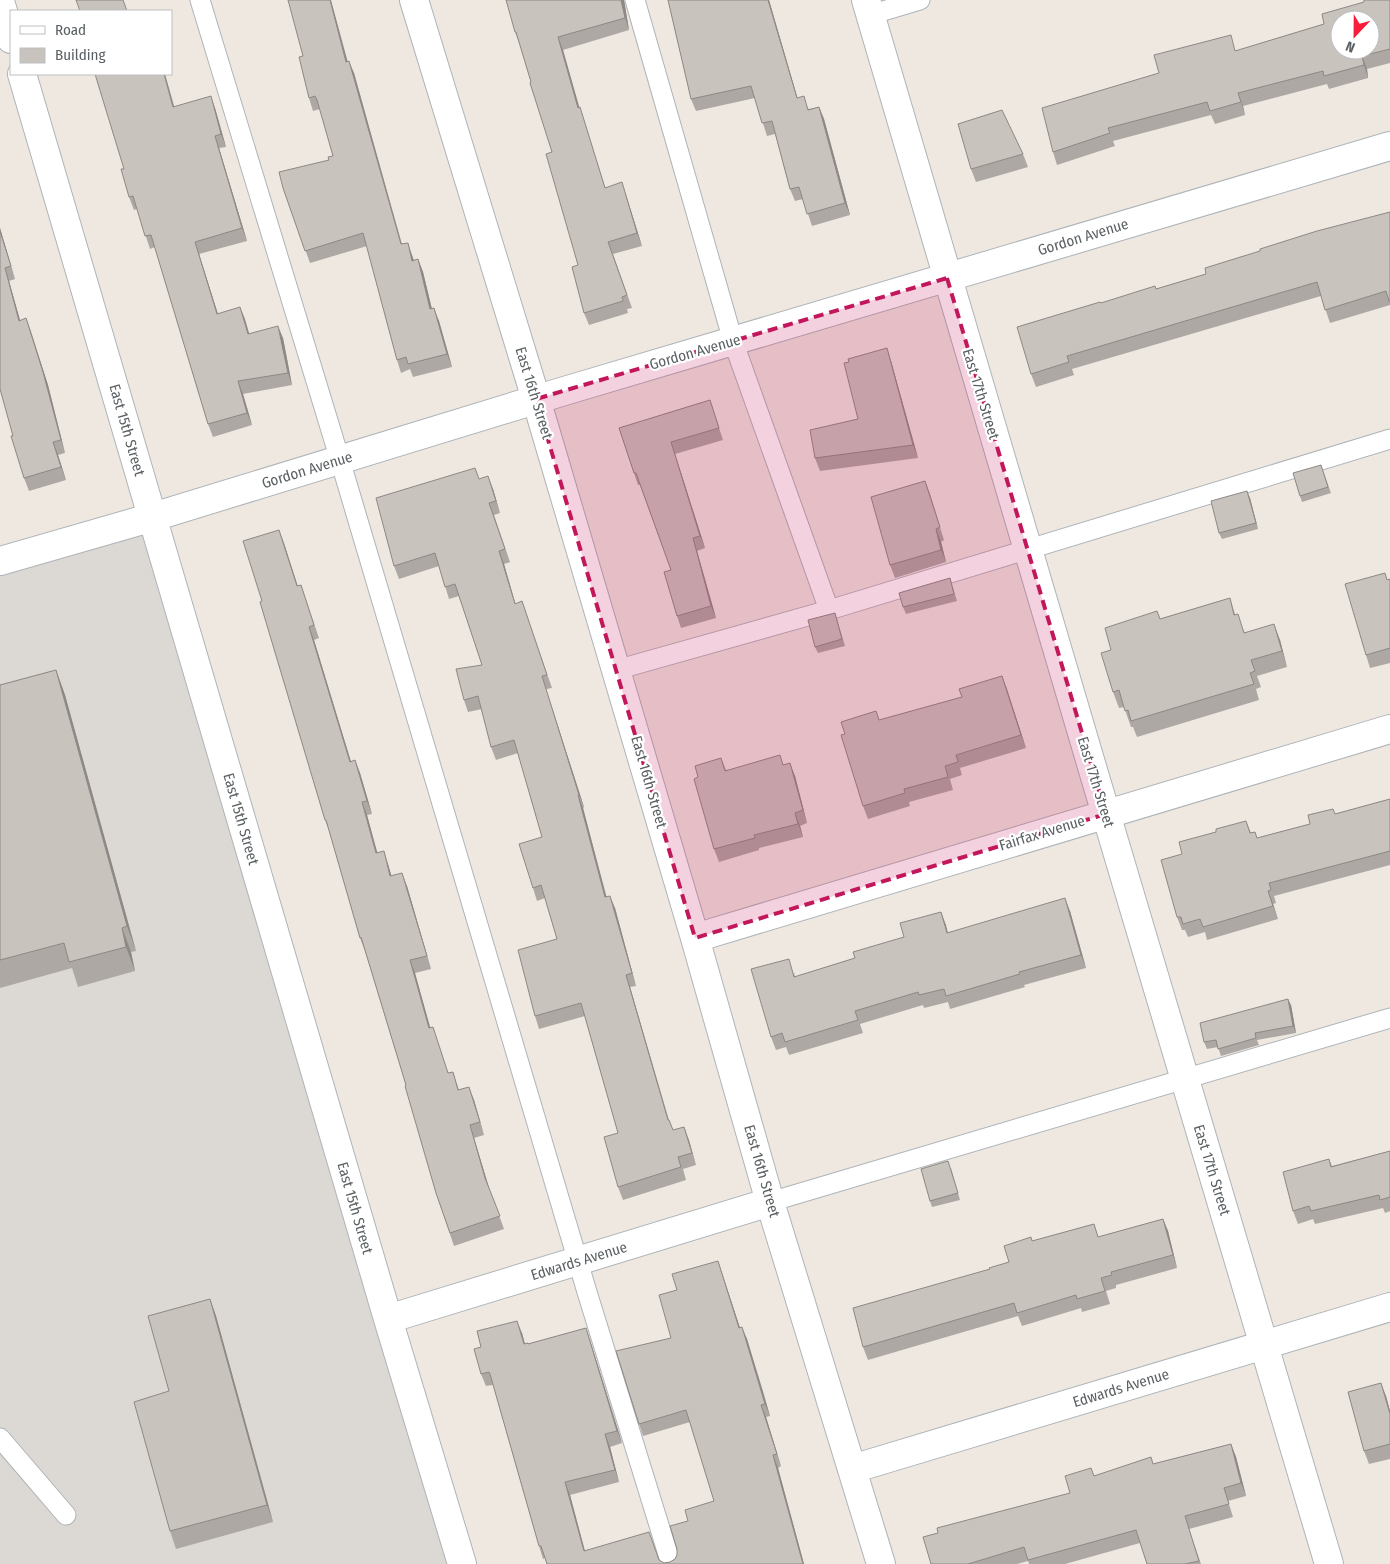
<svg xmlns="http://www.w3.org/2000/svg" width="1390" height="1564" font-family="'Fira Sans Condensed',sans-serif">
  <rect width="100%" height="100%" fill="#eee8e1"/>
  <path fill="#dcd8d4" d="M153,517L464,1564H0V561Z"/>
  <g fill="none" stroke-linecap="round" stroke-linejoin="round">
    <defs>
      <path id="lane" d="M200,0L340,460L587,1292L671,1564
        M635,0L733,341L829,610
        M870,15L920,0
        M616,670L829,610L1390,439
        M770,1202L1390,1018
        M0,1438L66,1515"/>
      <path id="street" d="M414,0L536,399L695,938L770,1202L881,1564
        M866,0L1095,777L1329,1564
        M0,1L11,39
        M22,74L388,1319L462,1564
        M0,561L153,517L561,392L1390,146
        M695,938L1390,729
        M388,1319L770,1202
        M852,1469L1390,1307"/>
    </defs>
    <use href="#lane" stroke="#afb4b8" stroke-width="21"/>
    <use href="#street" stroke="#afb4b8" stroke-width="30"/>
    <use href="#lane" stroke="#fff" stroke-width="19"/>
    <use href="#street" stroke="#fff" stroke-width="28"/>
  </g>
  <path fill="#ada8a3" d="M624,0L629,30L563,50L579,108L584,120L605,187L626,195L642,246L613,254L632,308L627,309L628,313L589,325L584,313L578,265L552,152L520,45L515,32Z
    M668,0H769L797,97L809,109L819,107L824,119L850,215L812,226L803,199L795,201L790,189L775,134L767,136L755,98L696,111L691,99Z
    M1390,0V63L1367,69L1368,78L1329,89L1327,84L1243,106L1245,115L1215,124L1211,115L1113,141L1115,146L1057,165L1053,152L1236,51L1324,24Z
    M303,56L347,61L354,73L402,244L412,255L414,260L418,259L423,272L432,309L439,321L452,367L413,377L410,369L401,373L397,360L367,246L310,263L283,188L329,160L333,156L320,109L313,111L309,98Z
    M174,107L215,108L226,147L219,148L247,241L199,254L218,314L240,307L249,334L283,338L292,385L243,394L252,425L213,437L208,424L155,247L150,249L137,209L134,210L129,197L124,169Z
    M1023,154L1028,167L976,182L971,169Z
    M1390,212V305L1330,323L1321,296L1072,369L1074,375L1036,387L1031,374L1156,289L1206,274Z
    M0,228L15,279L9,281L20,321L26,318L31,331L48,385L65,453L58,455L66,480L29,491L24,478L13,436Z
    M891,361L918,458L820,471L815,458L858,419Z
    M710,400L723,440L675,454L705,548L697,551L716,618L681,628L677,616L671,570L640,485H638L619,428Z
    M1321,465L1331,493L1302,502L1300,496Z
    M479,479L493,489L500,513L494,515L510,562L504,564L515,604L522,601L552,688L546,689L584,807L583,808L606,897L615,908L636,986L630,987L669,1120L673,1130L684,1127L696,1165L683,1169L686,1180L623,1200L618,1187V1133L585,1016L539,1029L535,1016L557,939L545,898L537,901L533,888L542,837L518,753L496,760L491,747L482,709L468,712L464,700L482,665L459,596L449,599L439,566L399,579L394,566Z
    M925,481L944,540L941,542L946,562L895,578L890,565Z
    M1250,498L1258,529L1222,539L1219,533Z
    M279,530L297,586L301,585L319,638L314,640L351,762L355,760L360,773L372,814L367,815L377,853L388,864L391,875L407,886L431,969L415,973L430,1028L433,1027L448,1073L453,1072L459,1090L474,1100L484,1135L474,1138L489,1188L504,1229L454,1246L436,1193L406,1085L365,951L360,938L330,833L325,820L262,601Z
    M950,578L957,601L906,614L903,607Z
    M1390,579V663L1370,668L1366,655L1387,580Z
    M1230,598L1235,614L1245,633L1280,640L1287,667L1257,676L1261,687L1256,689L1259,700L1137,737L1133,727H1131L1124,707L1119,708L1113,692L1111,650L1160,619Z
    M835,613L845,646L818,653L815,647Z
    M56,670L65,695L136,951L131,952L135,971L78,987L72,968L0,988V685Z
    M1002,676L1026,748L960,768L962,775L950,779L953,790L909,802L910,806L868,819L863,806L880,720L962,697Z
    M721,758L726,770L784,765L795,776L807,823L800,826L803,837L759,848V850L719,862L714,849L698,777Z
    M1390,799V865L1274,896L1276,903L1273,904L1278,919L1207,940L1205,932L1188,937L1185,930H1182L1177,917L1182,854L1216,832L1246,821L1251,833L1257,838L1310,824L1335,814Z
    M1070,911L1086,968L1024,985L1025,987L950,1009L948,1002L924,1008L923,1005L860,1024L863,1033L789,1055L786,1047L776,1050L771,1037L794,972L795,977L855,958L904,937L941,912L948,933Z
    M1291,1005L1296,1033L1257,1040L1259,1045L1221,1056L1218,1047L1207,1049L1204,1042Z
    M1390,1151V1211L1385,1213L1383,1208L1315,1224L1313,1219L1298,1224L1293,1211L1329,1159L1332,1166Z
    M951,1168L960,1200L932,1207L930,1201Z
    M1163,1219L1168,1231L1177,1268L1116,1285V1288L1106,1291L1110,1304L1082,1312L1081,1308L1022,1326L1018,1316L868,1360L863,1347L990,1269L1009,1262L1033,1241L1094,1224L1098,1237Z
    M718,1261L740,1328L747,1339L763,1391L770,1416L766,1417L781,1466L778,1468L804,1564H547L545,1558L543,1559L539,1546L493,1385L486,1386L481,1374V1347L522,1333L525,1344H528L586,1328L622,1443L610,1447L619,1482L570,1495L585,1551L659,1560L664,1563L670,1562L675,1559L677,1555L688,1521L714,1501L690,1422L643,1436L639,1424L671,1338L677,1290Z
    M210,1299L216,1316L273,1522L176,1549L170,1531L169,1391Z
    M1386,1396L1390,1411V1459L1369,1464L1364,1451Z
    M1231,1444L1236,1457L1246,1496L1228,1501L1233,1517L1189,1529L1201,1564H1147L1140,1543L1065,1564H1029L1028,1561L1017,1564H931L938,1533L1070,1493L1091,1468L1094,1476L1153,1464Z"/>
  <path fill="#8d8885" d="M330,0H331L351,74L346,62Z
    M621,0H624L629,30L625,18Z
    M768,0H769L801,110L797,98Z
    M558,37L563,50L583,120L578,108Z
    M1362,56L1367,69L1368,78L1364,65Z
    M349,61L354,73L405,257L401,244Z
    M164,74H165L178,120L173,107Z
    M1238,93L1243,106L1245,115L1241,102Z
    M211,96L215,108L226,147L221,134Z
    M819,107L824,119L850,215L845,203Z
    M215,136L219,148L247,241L242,228Z
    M622,182L626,195L642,246L637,233Z
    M0,228L15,279L11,266L0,231Z
    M195,242L199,254L222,327L217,314Z
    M408,243L412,255L417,273L412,261Z
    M418,259L423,272L435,322L430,309Z
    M5,268L9,281L24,334L19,321Z
    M240,307L245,319L253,347L248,334Z
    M434,308L439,321L452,367L447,354Z
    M26,318L48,385L65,453L61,440Z
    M278,326L283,338L292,385L288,373Z
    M887,348L891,361L918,458L913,445Z
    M238,381L243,394L252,425L247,413Z
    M53,442L58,455L66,480L61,467Z
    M671,442L675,454L705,548L700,536Z
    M488,476L493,489L500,513L496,501Z
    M925,481L930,494L944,540L940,527Z
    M1247,491L1250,498L1258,529L1256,523Z
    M936,529L941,542L946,562L941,550Z
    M279,530L284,543L302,599L297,586Z
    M693,538L697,551L716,618L711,606Z
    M499,551L504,564L519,616L515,604Z
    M1274,624L1280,640L1287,667L1282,651Z
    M309,627L314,640L355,775L350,762Z
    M56,670L65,695L136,951L127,926Z
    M542,676L546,689L584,807L579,795Z
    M1002,676L1007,689L1026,748L1021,735Z
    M355,760L360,773L372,814L367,801Z
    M790,763L795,776L807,823L803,810Z
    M578,795L583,808L610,910L605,897Z
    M362,802L367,815L381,866L376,853Z
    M795,813L800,826L803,837L798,824Z
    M384,851L388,864L395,888L390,876Z
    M402,873L407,886L431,969L427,956Z
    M1268,891L1273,904L1278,919L1273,906Z
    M610,896L615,908L636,986L632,973Z
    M1065,898L1070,911L1086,968L1081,955Z
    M941,912L946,925L951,946L947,933Z
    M122,928L131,952L135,971L126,947Z
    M410,960L415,973L434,1041L429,1028Z
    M626,975L630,987L672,1133L668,1120Z
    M1288,999L1291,1005L1296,1033L1293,1026Z
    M469,1087L474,1100L484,1135L480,1122Z
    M470,1125L474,1138L490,1191L485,1178Z
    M684,1127L689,1140L696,1165L692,1153Z
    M1163,1219L1168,1231L1177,1268L1173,1255Z
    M718,1261L722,1273L744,1340L739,1328Z
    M210,1299L216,1316L273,1522L267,1505Z
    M517,1321L522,1333L528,1356L524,1344Z
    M742,1327L747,1339L770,1416L765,1404Z
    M586,1328L590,1340L622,1443L617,1431Z
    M1381,1383L1386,1396L1390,1411V1414Z
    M761,1405L766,1417L781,1466L777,1454Z
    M605,1434L610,1447L619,1482L615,1470Z
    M1231,1444L1236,1457L1246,1496L1241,1483Z
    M773,1455L778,1468L804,1564H803Z
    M565,1482L570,1495L588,1563L584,1551Z"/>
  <path fill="#c9c3be" stroke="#8d8885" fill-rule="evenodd" d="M76,0H123L127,11H80Z
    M288,0H330L346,62L349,61L401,244L408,243L412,261L418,259L430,309L434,308L447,354L408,364L406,357L397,360L363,233L305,251L283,188L279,172L329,160L328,157L333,156L317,100L315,96L309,98L299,57L303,56Z
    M506,0H621L625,18L558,37L578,108L580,107L605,188L622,182L637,233L608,242L627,295L622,297L623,301L584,313L572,267L578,265L546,154L552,152L530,83L531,82L516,32H515Z
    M668,0H768L797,98L804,96L808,110L819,107L845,203L807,214L799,187L790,189L772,121L762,123L751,86L691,99Z
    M1364,0H1390V49L1362,56L1364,65L1324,76L1323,71L1238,93L1241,102L1210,111L1207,102L1108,128L1110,133L1053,152L1042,108L1159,73L1154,55L1231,35L1235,51L1324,24L1322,14L1364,2ZM1340,20H1370V50H1340Z
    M95,74H164L173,107L211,96L221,134L215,136L242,228L195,242L217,314L240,307L248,334L278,326L288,373L238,381L247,413L208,424L151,235L145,236L133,196L129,197L121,169H124Z
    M1002,110L1023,154L971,169L958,124Z
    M1390,212V301H1389L1386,291L1325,310L1317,282L1067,356L1069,362L1031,374L1017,327L1100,302L1101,303L1155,286L1156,289L1206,274L1205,268L1260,251V249L1317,231Z
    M0,231L11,266L5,268L19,321L26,318L43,372L61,440L53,442L61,467L24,478L11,436H13L0,389Z
    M887,348L913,445L815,458L810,430L858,419L844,363L849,362L848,359Z
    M710,400L719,428L671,442L700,536L693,538L711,606L677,616L664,572L671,570L636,473H634L619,428Z
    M1321,465L1328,487L1300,496L1293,473Z
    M475,468L479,479L488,476L496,501L489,503L505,549L499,551L515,604L522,601L547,675L542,676L579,795H578L605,897L610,896L632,973L626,975L668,1120H669L673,1130L684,1127L692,1153L678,1157L681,1167L618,1187L604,1137L618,1133L581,1003L535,1016L518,950L557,939L541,885L533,888L519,844L542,837L514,740L491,747L478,696L464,700L456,669L482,665L455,584L445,587L435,553L394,566L376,498Z
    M925,481L940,527L936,529L941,550L890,565L871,497Z
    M1247,491L1256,523L1219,533L1211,501Z
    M279,530L297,586L301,585L314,625L309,627L350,762L355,760L367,801L362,802L376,853L384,851L390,876L402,873L427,956L410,960L429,1028L433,1027L448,1073L453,1072L458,1090L469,1087L480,1122L470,1125L485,1178L500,1216L450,1233L436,1193L405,1086L406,1085L361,937L360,938L326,820H325L260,602L262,601L243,541Z
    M1385,573L1387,580L1390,579V648L1366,655L1345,584Z
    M950,578L954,594L903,607L899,593Z
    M1230,598L1234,615L1238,614L1244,633L1274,624L1282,651L1251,660L1255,671L1250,673L1254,684L1131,721L1128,710L1125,711L1119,690L1113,692L1101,653L1111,650L1105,628L1157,611L1160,619Z
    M835,613L842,639L815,647L808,620Z
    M56,670L127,926L122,928L126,947L69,962L64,943L0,960V685Z
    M1002,676L1021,735L956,755L958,762L945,766L948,777L904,789L905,793L863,806L841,735L845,734L841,722L876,711L879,720L962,697L959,689Z
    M780,755L783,765L790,763L803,810L795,813L798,824L754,835L755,838L714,849L694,779L698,777L695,766L721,758L725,771Z
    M1390,799V851L1269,883L1271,890L1268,891L1273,906L1203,927L1200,919L1183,924L1181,917H1177L1161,860L1182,854L1179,842L1216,832V829L1246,821L1250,833L1255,832L1257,838L1310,824L1308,815L1333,809L1335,814Z
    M1065,898L1081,955L1019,972L1020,974L946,996L944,989L919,995L918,992L855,1011L858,1020L785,1042L782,1033L771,1037L751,969L789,959L794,977L855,958L853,952L904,937L900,923L941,912L947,933Z
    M1288,999L1293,1026L1255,1033L1256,1038L1218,1049L1216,1040L1204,1042L1200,1023Z
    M1390,1151V1197L1380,1200L1379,1195L1311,1211L1309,1206L1293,1211L1283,1172L1329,1159L1331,1167Z
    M948,1161L958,1193L930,1201L921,1169Z
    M1163,1219L1173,1255L1111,1272L1112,1275L1101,1278L1105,1291L1077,1299L1076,1295L1017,1313L1014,1303L863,1347L853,1308L990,1269L989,1268L1009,1262L1004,1246L1031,1237L1032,1241L1094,1224L1098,1237Z
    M718,1261L739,1328L742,1327L765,1404L761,1405L777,1454L773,1455L803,1564H547L541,1546H539L490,1374L489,1372L481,1374L474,1349L481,1347L477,1331L517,1321L524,1344L528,1343V1344L586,1328L617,1431L605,1434L615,1470L565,1482L584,1551L649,1532L659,1560L664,1563L670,1562L675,1559L677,1555V1549L670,1526L688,1521L685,1510L714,1501L686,1410L639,1424L616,1351L671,1338L659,1295L677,1290L672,1274Z
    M210,1299L267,1505L170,1531L134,1402L169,1391L148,1316Z
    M1381,1383L1390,1414V1444L1364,1451L1348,1392Z
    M1231,1444L1241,1483L1224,1488L1229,1504L1185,1516L1199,1561L1185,1564H1147L1136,1530L1028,1560L1024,1547L968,1564H931L923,1537L938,1533L937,1528L1070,1493L1065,1476L1091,1468L1094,1476L1151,1457L1153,1464Z"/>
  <path fill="#c2185b" fill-opacity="0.2" stroke="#c2185b" stroke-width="4" stroke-dasharray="10 6" stroke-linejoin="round" d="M947,278L1106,814L695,938L536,399Z"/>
  <g text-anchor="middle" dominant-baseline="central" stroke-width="4.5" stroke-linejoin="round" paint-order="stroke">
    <g font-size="15" fill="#5a6063" stroke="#fff">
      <text transform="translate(1083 237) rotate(-17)">Gordon Avenue</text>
      <text transform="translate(695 352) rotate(-16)">Gordon Avenue</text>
      <text transform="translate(534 393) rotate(73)">East 16th Street</text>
      <text transform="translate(981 394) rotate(73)">East 17th Street</text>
      <text transform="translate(127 430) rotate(74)">East 15th Street</text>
      <text transform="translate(307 470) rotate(-17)">Gordon Avenue</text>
      <text transform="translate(649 782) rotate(74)">East 16th Street</text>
      <text transform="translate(1096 782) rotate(73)">East 17th Street</text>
      <text transform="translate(241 819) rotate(74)">East 15th Street</text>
      <text transform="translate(1042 833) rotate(-17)">Fairfax Avenue</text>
      <text transform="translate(1212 1170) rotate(73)">East 17th Street</text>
      <text transform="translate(762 1171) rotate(74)">East 16th Street</text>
      <text transform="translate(355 1208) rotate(74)">East 15th Street</text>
      <text transform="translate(579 1261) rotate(-17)">Edwards Avenue</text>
      <text transform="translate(1121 1388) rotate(-17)">Edwards Avenue</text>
    </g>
  </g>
  <rect x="10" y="10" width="162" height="65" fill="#ffffff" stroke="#bdbfc1"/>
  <rect x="20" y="26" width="25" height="8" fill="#ffffff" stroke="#bdbfc1"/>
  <text x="55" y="35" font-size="15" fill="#5a6063">Road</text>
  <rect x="20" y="48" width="25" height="15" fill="#c9c3be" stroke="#bdbfc1"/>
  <text x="55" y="60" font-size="15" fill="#5a6063">Building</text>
  <g transform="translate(1355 35) rotate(202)"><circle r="24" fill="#ffffff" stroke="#bdbfc1"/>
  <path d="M0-4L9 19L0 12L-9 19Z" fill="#f81d3a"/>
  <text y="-8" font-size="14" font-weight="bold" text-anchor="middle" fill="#5a6063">N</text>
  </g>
</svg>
